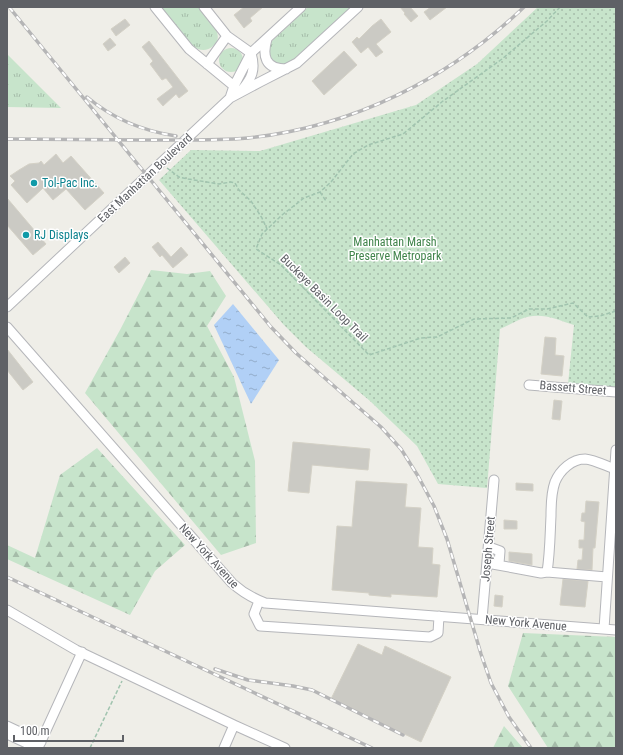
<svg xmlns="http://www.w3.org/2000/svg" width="623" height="755" font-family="'Roboto Condensed',sans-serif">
  <defs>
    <pattern id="grass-tufts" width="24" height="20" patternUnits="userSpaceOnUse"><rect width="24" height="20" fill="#c7e4cb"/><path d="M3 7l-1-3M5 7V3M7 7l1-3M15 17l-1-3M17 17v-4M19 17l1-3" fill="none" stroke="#a5bca9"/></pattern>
    <pattern id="forest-firs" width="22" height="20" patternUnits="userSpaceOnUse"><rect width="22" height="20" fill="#c7e4cb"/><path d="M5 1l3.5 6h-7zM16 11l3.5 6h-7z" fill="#a5bca9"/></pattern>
    <pattern id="park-dots" width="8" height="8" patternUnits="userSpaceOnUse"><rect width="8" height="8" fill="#c7e4cb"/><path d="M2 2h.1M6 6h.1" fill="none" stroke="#a5bca9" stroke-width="1.8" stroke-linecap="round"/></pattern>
    <pattern id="water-ripples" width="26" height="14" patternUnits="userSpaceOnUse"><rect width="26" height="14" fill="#b1d0f6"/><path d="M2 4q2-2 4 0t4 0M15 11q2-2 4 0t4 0" fill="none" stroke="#93accb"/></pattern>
  </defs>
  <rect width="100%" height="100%" fill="#efeee8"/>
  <path fill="url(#grass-tufts)" d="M161,7H199C207,16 227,35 213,46C209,50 203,51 198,49C188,45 168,17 161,7Z
    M308,7H351L293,60L287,65H276L268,57L269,46L271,42Z
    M219 60a12 12 0 1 1 24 0a12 12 0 1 1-24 0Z
    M7,54L61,108L7,107Z"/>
  <path fill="url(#forest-firs)" d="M151,270L187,274L210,271L226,296L207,326L234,377L255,461L256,543L221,555L85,393L120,330Z
    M97,448L185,545L155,571L130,615L7,559V545L35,558L60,475Z
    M523,633L616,637V748H548L508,686Z
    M504,726L523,748H493Z"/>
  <path fill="url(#park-dots)" d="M538,7H616V388L568,384L574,325C556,319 539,311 521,319C514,322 507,326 500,329L487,488L438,484L417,446L370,401L306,347L283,324L159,180L191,150L260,151L416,105L477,64Z"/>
  <path fill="url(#water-ripples)" d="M233,304L279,360L251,404L214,325Z"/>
  <path fill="#cbcac4" stroke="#d4d1c6" d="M244,7H263L250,18L252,21L244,28L234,15Z
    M400,7H410L418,16L411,22L404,14L405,13Z
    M431,7H447L430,20L424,12Z
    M125,19L130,25L116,36L111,29Z
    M381,19L391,32L376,44L383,52L376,57L368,47L361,53L352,42L357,37L359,39L372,26Z
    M110,38L116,45L108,51L103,44Z
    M149,41L188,91L179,98L176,94L163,106L157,99L173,87L166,78L162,80L150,64L153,61L142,47Z
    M344,51L357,65L324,95L312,81Z
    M56,154L63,163L71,156L104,193L85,210L66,189L53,200L43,188L27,203L11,185L15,181L10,176L19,170L29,164L39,163L41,161L44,165Z
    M7,198L46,244L33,255L7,225Z
    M158,242L171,257L181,247L188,255L173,268L162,255L160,257L152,247Z
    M125,257L130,263L119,273L114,267Z
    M545,337L556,338L555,355L564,356L562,376L541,374Z
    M7,349L33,382L23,390L7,370Z
    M554,400L562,401L560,420L552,419Z
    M293,442L370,449L368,470L312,465L309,493L288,491Z
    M356,481L407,484L405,507L421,508L418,547L433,548L432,564L440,565L437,597L391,594V597L369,595V593L332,590L337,526L352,527Z
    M516,483L533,484V491L516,490Z
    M586,501L599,502L595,548H593L592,570L577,569L578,560H582L583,548H579V540H584L585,522L581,521L582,513H585Z
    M504,520L517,521V529H504Z
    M509,552L532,554V565L509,561Z
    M563,579L588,581L585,607L560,605Z
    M495,595L503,596L502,607L494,606Z
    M358,644L382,655L385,646L451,677L421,742L331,699Z"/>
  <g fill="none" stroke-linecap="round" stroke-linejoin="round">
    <defs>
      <path id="minor" d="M155,7L189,49L234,86
        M204,7L227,36L251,53C256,70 252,78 241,91
        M267,39C262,56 265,69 286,69
        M207,64L227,36
        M230,98L234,86L251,53L301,7
        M7,307L230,98L260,82L297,63L358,7
        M7,327L232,583C242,592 252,598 265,603L616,630
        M529,385L616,392
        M489,547L500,551L499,564
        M487,563L541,573L547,572
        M607,577L547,572C550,553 550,535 551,516C551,505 551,493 555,482C560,470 572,459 585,459C595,460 606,466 615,469
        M259,601L254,614L260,626L430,637L438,633L439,616
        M7,610L76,650L234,725L224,748
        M482,619L494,480
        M604,629L616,450
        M234,725L285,748
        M7,726L41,742
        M7,734L37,748
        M38,748L82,652"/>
    </defs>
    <use href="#minor" stroke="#b5b6ba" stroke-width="11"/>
    <path stroke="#a1c4af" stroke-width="1.5" stroke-dasharray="4 2" stroke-linecap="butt" d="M560,7L547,21L502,59L443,101L403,134L368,145L353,154L331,182L320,192L304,198L282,215L262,234L256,249L281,265L369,355L421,338L437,337L474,319L511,318L529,309H547L573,303L588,317L600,316L616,311
      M167,168L179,177L188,179L219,184L231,182L235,183L239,190L251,201L262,218L267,229
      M320,192L326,201
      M90,748L122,681"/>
    <use href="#minor" stroke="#fff" stroke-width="9"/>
    <defs>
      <path id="rail" d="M9,7L271,327L296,353L381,427L401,449L418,476L434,506L447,539L481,654L491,683L509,717L531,748
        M87,97C113,119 143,131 176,136
        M7,139C52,139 98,140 143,140C178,140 213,141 248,138C352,127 449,79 524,7
        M7,577L372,748
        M215,669L248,680L293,686L312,690L403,735"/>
    </defs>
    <use href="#rail" stroke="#b5b5b6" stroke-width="3.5"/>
    <use href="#rail" stroke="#fff" stroke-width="2" stroke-dasharray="6" stroke-linecap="butt"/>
  </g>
  <g fill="#0f9aa8" stroke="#fff" stroke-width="1.5">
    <circle cx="34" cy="183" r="4"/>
    <circle cx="26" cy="235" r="4"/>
  </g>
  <g text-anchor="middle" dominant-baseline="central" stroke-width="3" stroke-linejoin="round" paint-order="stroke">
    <g font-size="12" fill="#5f6166" stroke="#fff">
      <text transform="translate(145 178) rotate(-43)">East Manhattan Boulevard</text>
      <text transform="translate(324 298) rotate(45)">Buckeye Basin Loop Trail</text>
      <text transform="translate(573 388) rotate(5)">Bassett Street</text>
      <text transform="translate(488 549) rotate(-85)">Joseph Street</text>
      <text transform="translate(209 556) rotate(48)">New York Avenue</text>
      <text transform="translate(526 623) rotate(5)">New York Avenue</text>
    </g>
    <g font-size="12" fill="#0d838f" stroke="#fff" text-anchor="start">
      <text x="42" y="183">Tol-Pac Inc.</text>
      <text x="34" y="235">RJ Displays</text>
    </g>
    <g font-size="12" fill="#40844b" stroke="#fff">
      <text x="395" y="242">Manhattan Marsh<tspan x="395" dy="14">Preserve Metropark</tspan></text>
    </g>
  </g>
  <rect width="623" height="755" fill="none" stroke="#5f6166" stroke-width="16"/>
  <path d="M14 735v6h109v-6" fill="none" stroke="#5f6166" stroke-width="2"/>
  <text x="20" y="735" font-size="12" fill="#5f6166" stroke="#ffffff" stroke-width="3" paint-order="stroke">100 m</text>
</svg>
